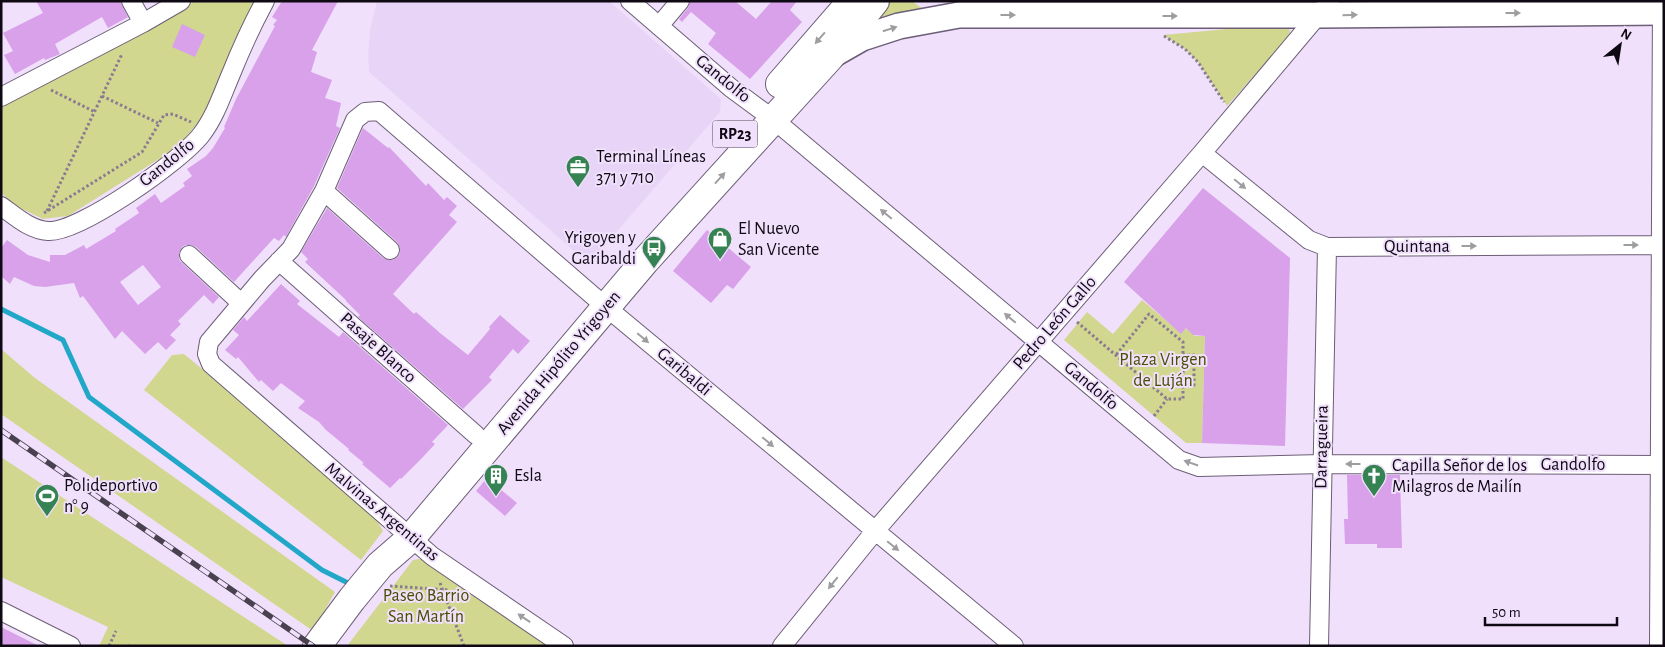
<svg xmlns="http://www.w3.org/2000/svg" width="1665" height="647" font-family="'Alegreya Sans',sans-serif">
  <rect width="100%" height="100%" fill="#f0e0fc"/>
  <path fill="#e8d4f7" d="M377,1H609L721,99L720,112L589,264L369,72L368,56L370,30Z"/>
  <path fill="#d2d790" d="M195,1H254L234,42L206,114L175,149L68,216L43,219L18,207L1,193V105Z
    M883,1H912L926,11L857,30Z
    M1281,24L1287,26L1290,31L1289,36L1227,106L1198,62L1185,49L1163,35Z
    M1142,300L1181,333L1186,328L1195,336H1205L1202,443H1186L1064,340L1087,312L1113,334Z
    M1,349L35,378L335,592L313,631L1,414Z
    M184,354L370,508L383,531L361,560L144,390L172,355Z
    M1,457L288,646H99L108,627L1,577Z
    M419,559H425L550,646H347L413,560Z"/>
  <g fill="none" stroke-linecap="round" stroke-linejoin="round">
    <path stroke="#21a7c7" stroke-width="5" d="M1,309L63,340L89,397L322,570L352,585"/>
  </g>
  <path fill="#d8a1e9" fill-rule="evenodd" d="M36,1H120L128,17L108,28L102,17L55,44L60,54L45,60L44,58L15,74L4,55L13,51L3,33L43,13Z
    M282,1H338L312,50L317,52L311,72L332,80L325,98L341,103L336,126L340,128L314,186L286,237L284,235L279,241L274,238L234,282L196,247L191,245H185L182,247L179,253V259L181,262L219,297L213,304L204,295L178,321L181,324L170,335L176,340L166,350L158,342L145,354L122,331L115,339L83,296L80,298L74,283L45,287L34,286L14,277L10,284L1,276V248L7,240L28,255L50,262V255H65L84,245L86,249L116,231L115,229L139,213L136,208L155,194L161,203L185,186L183,183L192,176L187,169L206,156L213,148L225,128L224,127L236,99L275,26L273,25L277,20L272,17ZM143,265L161,287L138,305L120,282Z
    M690,1H735L756,19L772,1H797L790,10L802,22L750,79L708,44L716,33L691,12L682,22L679,19L688,8Z
    M182,24L205,35L195,57L172,47Z
    M363,128L388,148L389,147L426,186L428,183L444,200L447,197L457,206L449,215L457,222L393,294L414,314L416,312L440,333L468,355L490,329L489,327L500,315L530,341L518,354L513,349L489,377L492,380L463,409L358,317L360,315L346,301V300L305,262L308,259L301,252L327,208L383,258L388,260H393L398,257L400,253V247L397,242L337,188Z
    M1203,188L1290,258L1285,446L1202,443L1205,336L1193,335L1186,328L1181,334L1124,282Z
    M707,230L751,267L733,289L727,285L711,303L673,271Z
    M281,284L300,301L297,304L339,337L343,332L448,425L432,442L435,444L422,458L401,479L400,478L390,488L362,464L364,463L348,450L349,449L326,430L319,422L298,408L305,401L281,383L273,391L261,380L259,382L238,357L236,359L225,350L239,335L233,330L244,317L247,321Z
    M1347,475H1400L1402,548H1377V544H1345L1344,519H1348Z
    M487,478L517,503L505,516L476,491Z
    M1,627L39,646H1Z"/>
  <g fill="none" stroke-linecap="round" stroke-linejoin="round">
    <defs>
      <path id="street" d="M131,1L143,23
        M630,1L731,88L773,119L1179,460L1199,467L1322,464L1664,465
        M659,26L680,1
        M1,97L143,23L181,1
        M1202,153L1309,240L1327,247L1664,245
        M324,191L390,250
        M1,206C15,216 30,230 48,231C79,233 181,161 201,135C215,117 222,95 231,74C241,49 252,25 265,1
        M189,255L241,303
        M279,261L476,435
        M1,611L71,646
        M564,646L432,556L211,364L207,354L209,342L262,279L291,249L324,191L355,120L365,112L379,111L606,307L1014,646
        M782,646L875,531L1202,153L1330,1
        M1319,646L1327,247
        M1659,646L1662,2"/>
      <path id="secondary" d="M834,54L862,38L899,26L959,15H1318L1664,12"/>
      <path id="primary" d="M780,84L845,9
        M317,646L352,599L380,565L411,538L645,261L830,57L875,1"/>
    </defs>
    <use href="#street" stroke="#6c5e76" stroke-width="20"/>
    <use href="#secondary" stroke="#6c5e76" stroke-width="28"/>
    <use href="#primary" stroke="#6c5e76" stroke-width="30"/>
    <path stroke="#887d90" stroke-width="3" stroke-dasharray="2.5 2.5" stroke-linecap="butt" d="M1164,36L1185,49L1198,62L1224,102
      M51,90L95,112
      M102,96L158,123
      M47,211L122,54
      M44,213L142,152L164,115L173,114L191,122
      M1077,322L1167,399H1183V342L1149,314L1116,355
      M1183,385H1194V355H1183
      M1154,416L1167,399
      M440,583L464,646
      M390,586L449,590
      M109,646L116,631
      M128,646H129"/>
    <use href="#street" stroke="#fff" stroke-width="18"/>
    <use href="#secondary" stroke="#fff" stroke-width="25"/>
    <use href="#primary" stroke="#fff" stroke-width="28"/>
    <defs>
      <path id="rail" d="M1,430L313,646"/>
    </defs>
    <use href="#rail" stroke="#49414f" stroke-width="5.5"/>
    <use href="#rail" stroke="#f0e0fc" stroke-width="4" stroke-dasharray="11" stroke-linecap="butt"/>
  </g>
  <defs><path id="oneway-solid" d="M-6-.8H1V-3.2L6.5 0L1 3.2V.8H-6Z" transform="scale(1.25)"/></defs>
  <g fill="#9f9da0">
    <use href="#oneway-solid" transform="translate(1513 13)"/>
    <use href="#oneway-solid" transform="translate(1008 15)"/>
    <use href="#oneway-solid" transform="translate(1350 15) rotate(-1)"/>
    <use href="#oneway-solid" transform="translate(1170 16)"/>
    <use href="#oneway-solid" transform="translate(890 29) rotate(-18)"/>
    <use href="#oneway-solid" transform="translate(820 38) rotate(131)"/>
    <use href="#oneway-solid" transform="translate(720 178) rotate(-48)"/>
    <use href="#oneway-solid" transform="translate(1240 184) rotate(39)"/>
    <use href="#oneway-solid" transform="translate(886 214) rotate(-140)"/>
    <use href="#oneway-solid" transform="translate(1631 245)"/>
    <use href="#oneway-solid" transform="translate(1469 246)"/>
    <use href="#oneway-solid" transform="translate(1010 318) rotate(-140)"/>
    <use href="#oneway-solid" transform="translate(643 338) rotate(40)"/>
    <use href="#oneway-solid" transform="translate(768 442) rotate(40)"/>
    <use href="#oneway-solid" transform="translate(1191 463) rotate(-161)"/>
    <use href="#oneway-solid" transform="translate(1353 464) rotate(-180)"/>
    <use href="#oneway-solid" transform="translate(893 546) rotate(39)"/>
    <use href="#oneway-solid" transform="translate(833 583) rotate(129)"/>
    <use href="#oneway-solid" transform="translate(524 618) rotate(-146)"/>
  </g>
  <defs>
    <symbol id="office-pin" viewBox="-11 -11 22 30"><path d="M0 17L-7.5 6A9.5 9.5 0 1 1 7.5 6Z" fill="#358252" stroke="#f0e0fc"/><path d="M-6-3h4V-5.5h4V-3h4V5H-6ZM-1-4.5V-3h2v-1.5ZM-6 0V1H6V0Z" fill="#fff"/></symbol>
    <symbol id="shop-pin" viewBox="-11 -11 22 30"><path d="M0 17L-7.5 6A9.5 9.5 0 1 1 7.5 6Z" fill="#358252" stroke="#f0e0fc"/><path d="M-5-2.5h2.3a2.7 3.5 0 0 1 5.4 0H5L5.5 6h-11ZM-1.5-2.5h3a1.5 2.3 0 0 0-3 0Z" fill="#fff"/></symbol>
    <symbol id="bus-pin" viewBox="-11 -11 22 30"><path d="M0 17L-7.5 6A9.5 9.5 0 1 1 7.5 6Z" fill="#358252" stroke="#f0e0fc"/><path d="M-5-6H5V4H4V6H2V4H-2V6H-4V4H-5ZM-3.5-4V0h7V-4ZM-3.5 1.2v1.5H-2V1.2ZM2 1.2v1.5H3.5V1.2Z" fill="#fff"/></symbol>
    <symbol id="building-pin" viewBox="-11 -11 22 30"><path d="M0 17L-7.5 6A9.5 9.5 0 1 1 7.5 6Z" fill="#358252" stroke="#f0e0fc"/><path d="M-4-6H4V6H1V3H-1V6H-4ZM-2.5-4.3h1.7v1.8h-1.7ZM.8-4.3h1.7v1.8H.8ZM-2.5-1h1.7V.8h-1.7ZM.8-1h1.7V.8H.8Z" fill="#fff"/></symbol>
    <symbol id="church-pin" viewBox="-11 -11 22 30"><path d="M0 17L-7.5 6A9.5 9.5 0 1 1 7.5 6Z" fill="#358252" stroke="#f0e0fc"/><path d="M-1.2-6h2.4v3.5h3.3v2.4h-3.3V6h-2.4V-.1h-3.3v-2.4h3.3Z" fill="#fff"/></symbol>
    <symbol id="stadium-pin" viewBox="-11 -11 22 30"><path d="M0 17L-7.5 6A9.5 9.5 0 1 1 7.5 6Z" fill="#358252" stroke="#f0e0fc"/><path d="M0-5a6.5 5 0 1 0 0 10a6.5 5 0 1 0 0-10ZM-3.5-1.8h7v3.6h-7Z" fill="#fff"/></symbol>
  </defs>
  <g fill-rule="evenodd">
    <use href="#office-pin" x="564" y="153" width="28" height="38"/>
    <use href="#shop-pin" x="706" y="225" width="28" height="38"/>
    <use href="#bus-pin" x="640" y="234" width="28" height="38"/>
    <use href="#building-pin" x="482" y="462" width="28" height="38"/>
    <use href="#church-pin" x="1360" y="462" width="28" height="38"/>
    <use href="#stadium-pin" x="33" y="482" width="28" height="38"/>
  </g>
  <g text-anchor="middle" dominant-baseline="central" stroke-width="4" stroke-linejoin="round" paint-order="stroke">
    <rect fill="#f0e0fc" stroke="#524a58" stroke-width="1" x="712.5" y="120.5" width="45" height="27" rx="4"/>
    <g font-size="16" font-weight="bold" fill="#0e0912">
      <text x="735" y="134">RP23</text>
    </g>
    <g font-size="18" fill="#0e0912" stroke="#f0e0fc">
      <text transform="translate(723 79) rotate(39)">Gandolfo</text>
      <text transform="translate(167 163) rotate(-39)">Gandolfo</text>
      <text x="1417" y="247">Quintana</text>
      <text transform="translate(1055 323) rotate(-49)">Pedro León Gallo</text>
      <text transform="translate(378 348) rotate(42)">Pasaje Blanco</text>
      <text transform="translate(559 363) rotate(-50)">Avenida Hipólito Yrigoyen</text>
      <text transform="translate(684 372) rotate(40)">Garibaldi</text>
      <text transform="translate(1091 386) rotate(40)">Gandolfo</text>
      <text transform="translate(1322 447) rotate(-89)">Darragueira</text>
      <text x="1573" y="465">Gandolfo</text>
      <text transform="translate(382 512) rotate(40)">Malvinas Argentinas</text>
    </g>
    <g font-size="18" fill="#0e0912" stroke="#f0e0fc" text-anchor="start">
      <text x="596" y="157">Terminal Líneas<tspan x="596" dy="21">371 y 710</tspan></text>
      <text x="738" y="229">El Nuevo<tspan x="738" dy="21">San Vicente</tspan></text>
      <text x="636" y="238" text-anchor="end">Yrigoyen y<tspan x="636" dy="21">Garibaldi</tspan></text>
      <text x="1392" y="466">Capilla Señor de los<tspan x="1392" dy="21">Milagros de Mailín</tspan></text>
      <text x="514" y="476">Esla</text>
      <text x="64" y="486">Polideportivo<tspan x="64" dy="21">n° 9</tspan></text>
    </g>
    <g font-size="18" fill="#4b4d03" stroke="#f0e0fc">
      <text x="1163" y="360">Plaza Virgen<tspan x="1163" dy="21">de Luján</tspan></text>
      <text x="426" y="596">Paseo Barrio<tspan x="426" dy="21">San Martín</tspan></text>
    </g>
  </g>
  <rect width="1665" height="647" fill="none" stroke="#0e0912" stroke-width="5"/>
  <g transform="translate(1620 45) rotate(30)" stroke="#f0e0fc" stroke-width="4" paint-order="stroke">
  <path d="M0-4L9 19L0 12L-9 19Z" fill="#0e0912"/>
  <text y="-8" font-size="14" font-weight="bold" text-anchor="middle" fill="#0e0912">N</text>
  </g>
  <path d="M1485 617v8h132v-8" fill="none" stroke="#0e0912" stroke-width="2.5"/>
  <text x="1492" y="617" font-size="15" fill="#0e0912" stroke="#f0e0fc" stroke-width="4" paint-order="stroke">50 m</text>
</svg>
